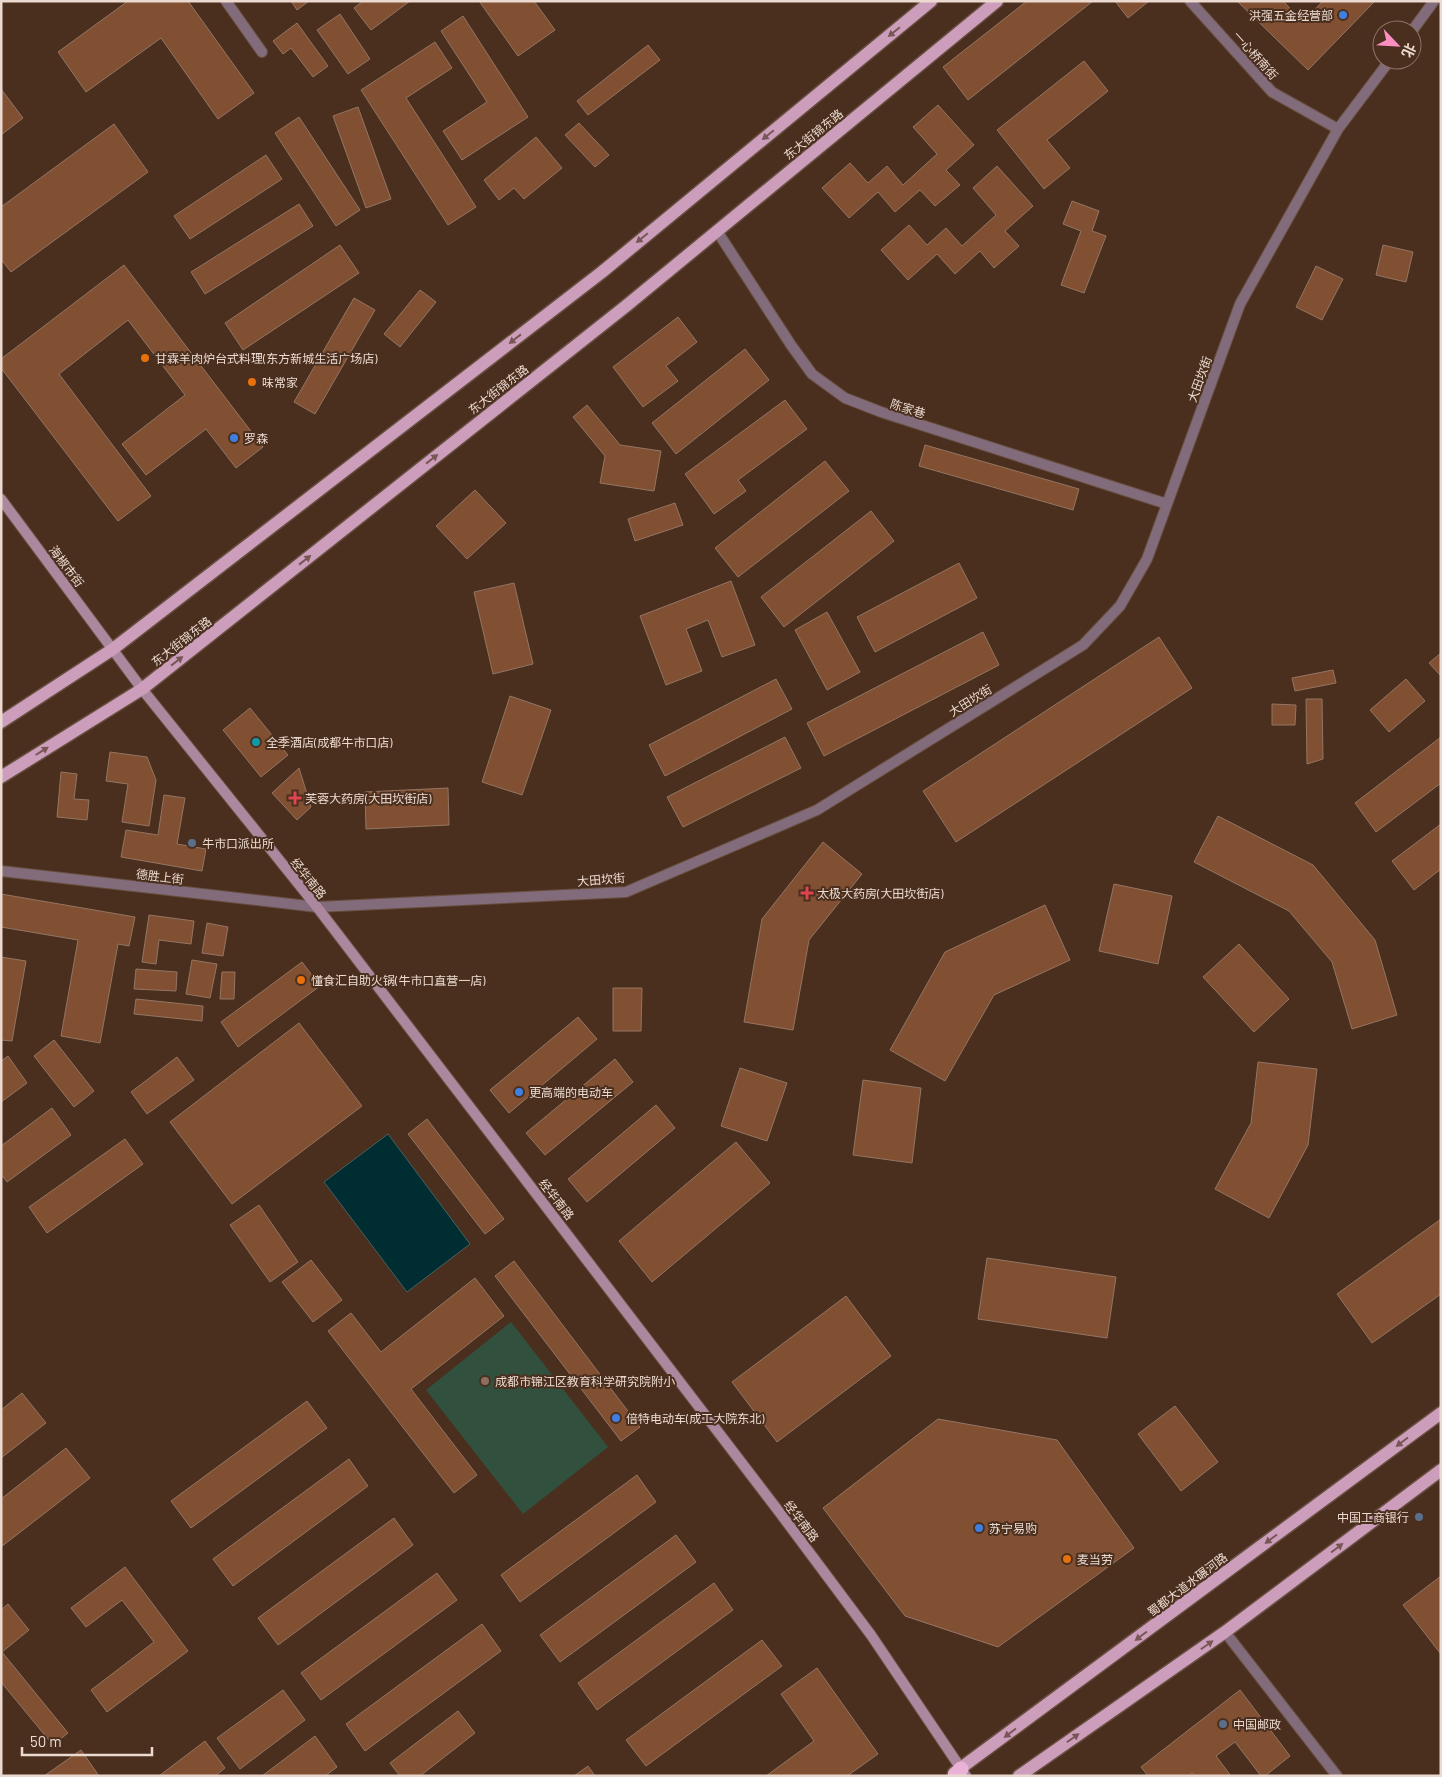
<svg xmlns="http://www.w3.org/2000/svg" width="1442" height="1777" font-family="Barlow,'Noto Sans SC',sans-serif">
  <rect width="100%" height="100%" fill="#4a2f1f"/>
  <path fill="#31513e" d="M511,1322L608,1447L523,1514L426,1390Z"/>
  <path fill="#002d32" stroke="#476161" d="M388,1134L470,1244L407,1292L324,1182Z"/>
  <path fill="#815032" stroke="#947563" d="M128,1H188L254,93L218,119L161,38L86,92L58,52Z
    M291,1H309L297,10Z
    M363,1H410L371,30L354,8Z
    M479,1H534L555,30L518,56Z
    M1027,1H1093L968,100L943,67Z
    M1115,1H1149L1128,18Z
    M1237,1H1283L1303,22L1323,1H1375L1308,70Z
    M340,14L370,59L348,74L317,30Z
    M463,16L528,117L462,160L443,131L487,102L441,31Z
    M297,23L328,66L313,77L291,48L283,54L273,41Z
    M435,42L452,68L406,98L476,207L448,225L361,90Z
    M648,45L660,60L588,115L577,101Z
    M1084,61L1108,91L1047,140L1070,168L1044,189L997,130Z
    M1,89L23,118L1,135Z
    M938,105L974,145L946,170L960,185L935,206L920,190L895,212L878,192L849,218L822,188L850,163L868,183L887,166L903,185L937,154L913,127Z
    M358,107L391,199L366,208L333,116Z
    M299,117L360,210L336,226L275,133Z
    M579,123L609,155L595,167L565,135Z
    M114,124L148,172L11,272L1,259V207Z
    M536,137L562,168L524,199L514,188L499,200L484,180Z
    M266,155L282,179L190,239L174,216Z
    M997,166L1033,206L1005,231L1019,246L994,268L980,251L955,274L937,254L908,280L881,250L909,225L927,245L946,228L962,246L996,215L973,188Z
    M1072,201L1099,211L1092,231L1106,236L1084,293L1061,285L1081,231L1063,224Z
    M299,204L313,226L205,294L191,272Z
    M340,245L359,273L243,350L225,323Z
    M1383,245L1413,252L1406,282L1376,275Z
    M124,265L263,447L236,468L206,429L146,475L122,444L185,395L128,320L59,374L151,496L118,521L1,368V359Z
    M1316,266L1343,279L1322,320L1296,307Z
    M420,290L436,302L400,347L384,334Z
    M354,298L375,310L315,414L294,402Z
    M678,317L697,342L666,366L678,381L643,407L613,367Z
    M745,349L769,380L676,454L652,423Z
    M785,400L807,429L738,480L746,491L714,514L685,474Z
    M587,405L620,445L661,451L654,491L600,483L605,456L573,417Z
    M925,445L1079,489L1073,510L919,466Z
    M825,461L849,491L738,577L715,548Z
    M475,490L506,523L467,559L436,526Z
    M675,503L683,525L635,541L628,519Z
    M871,511L894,541L784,627L761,597Z
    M959,563L977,598L875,652L857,617Z
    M731,581L755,645L722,657L708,620L686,629L702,671L666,685L640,616Z
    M514,583L533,664L493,674L474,592Z
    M827,612L860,672L827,690L795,630Z
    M983,632L999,665L824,756L807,723Z
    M1159,637L1192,688L956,842L923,791Z
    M1441,653V676L1429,663Z
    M1333,670L1336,683L1295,691L1292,678Z
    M776,679L792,709L665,776L649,745Z
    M1406,679L1425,701L1389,732L1370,710Z
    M510,696L551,710L522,795L482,782Z
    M1306,699H1322L1323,759L1307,764Z
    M1272,704L1296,705L1295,725H1272Z
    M250,708L288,755L261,777L223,730Z
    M785,737L801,768L683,827L667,797Z
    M1441,737V783L1376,832L1355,803Z
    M110,752L147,757L156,780L149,826L122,822L128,784L106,781Z
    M299,768L311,807L297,820L272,793Z
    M61,772L77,774L74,799L89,800L87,820L57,817Z
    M448,788L449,825L366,829L365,792Z
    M164,795L185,798L177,844L206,849L202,871L121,857L126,830L158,835Z
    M1218,816L1313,865L1375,940L1397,1015L1352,1029L1332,962L1289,911L1194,862Z
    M1441,824V869L1414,890L1392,861Z
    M823,842L862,874L809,940L793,1030L744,1022L762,919Z
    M1114,884L1172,896L1158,964L1099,951Z
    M1,894L135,917L129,946L118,944L100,1043L61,1036L78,940L1,927Z
    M1045,905L1070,960L994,995L945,1081L890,1050L945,952Z
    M149,915L194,921L191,944L159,940L156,964L142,962Z
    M207,923L228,927L223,956L202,953Z
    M1239,944L1289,999L1254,1032L1203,977Z
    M1,957L26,961L12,1041L1,1040Z
    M192,960L217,964L210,998L186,994Z
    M302,962L320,986L238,1047L221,1022Z
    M136,969L177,972L176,991L134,989Z
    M222,972H235L234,999H220Z
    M613,988H642L641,1031H613Z
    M136,999L203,1006L202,1021L134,1014Z
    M578,1017L597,1039L509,1113L490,1090Z
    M299,1023L362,1106L232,1204L170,1122Z
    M54,1040L94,1091L74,1107L34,1056Z
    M8,1056L27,1083L1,1102V1061Z
    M177,1057L194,1080L147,1114L131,1092Z
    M615,1059L633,1082L545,1155L526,1133Z
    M1258,1062L1317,1069L1308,1145L1269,1218L1215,1189L1251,1123Z
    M740,1068L787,1083L767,1141L721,1126Z
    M863,1080L921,1088L912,1163L853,1155Z
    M656,1105L675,1128L587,1202L568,1179Z
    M52,1108L71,1135L7,1182L1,1174V1146Z
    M427,1119L504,1219L485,1234L408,1134Z
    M125,1139L143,1164L47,1233L29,1207Z
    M736,1142L770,1183L652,1282L619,1241Z
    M259,1205L298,1262L270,1282L230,1225Z
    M1441,1219V1294L1372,1343L1337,1294Z
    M987,1258L1116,1277L1107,1338L978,1319Z
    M311,1260L342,1300L313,1322L282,1282Z
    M514,1261L640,1427L621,1441L495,1276Z
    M475,1278L504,1316L411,1389L477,1475L454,1493L328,1331L351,1313L381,1352Z
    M846,1296L891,1356L777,1442L732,1382Z
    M22,1393L46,1423L1,1458V1410Z
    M307,1401L327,1428L191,1528L171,1501Z
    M1175,1406L1218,1462L1181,1491L1138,1434Z
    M938,1419L1057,1440L1134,1548L998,1647L905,1616L823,1508Z
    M66,1448L90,1478L1,1547V1499Z
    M349,1459L368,1486L233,1586L213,1559Z
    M637,1475L656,1502L520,1602L501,1575Z
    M394,1518L413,1545L278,1645L258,1618Z
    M676,1535L696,1562L560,1662L540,1635Z
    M125,1567L188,1651L107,1712L91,1690L154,1642L122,1600L86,1627L71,1608Z
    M437,1573L457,1600L321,1700L301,1673Z
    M1441,1576V1653H1440L1403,1605Z
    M714,1583L733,1610L597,1710L578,1683Z
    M8,1604L29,1630L2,1652L68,1733L53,1745L1,1682V1610Z
    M482,1624L501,1651L365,1751L346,1724Z
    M762,1640L782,1666L646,1766L626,1740Z
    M817,1668L878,1754L847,1776H766L814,1741L781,1694Z
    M283,1690L305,1720L240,1769L217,1738Z
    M1240,1690L1290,1756L1265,1776H1261L1235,1742L1216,1756L1231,1776H1195L1192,1773L1189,1776H1148L1141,1767Z
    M458,1711L475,1733L420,1776H400L390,1763Z
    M315,1736L337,1767L325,1776H262Z
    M205,1741L225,1768L215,1776H159Z
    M81,1750L99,1776H44Z
    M588,1766L595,1776H574Z"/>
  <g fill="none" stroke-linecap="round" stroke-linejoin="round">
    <defs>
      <path id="street" d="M226,1L262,52
        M1190,1L1272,92L1338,129
        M1412,31L1434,1
        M717,231L791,345L812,374L845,398L881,412L1167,504
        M1,871L317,907L626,892L817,810L1083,645L1120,606L1147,559L1240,304L1338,129L1390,60
        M1225,1632L1337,1776"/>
      <path id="secondary" d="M1,499L142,689L317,907L780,1513L871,1635L966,1776"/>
      <path id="primary" d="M1,722L113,649L602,272L931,1
        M1,777L142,689L626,306L997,1
        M954,1773L1441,1413
        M1019,1776L1225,1632L1441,1470"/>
      <path id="highway" d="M955,1776L961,1769"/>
    </defs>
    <use href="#street" stroke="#674e3f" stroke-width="12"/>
    <use href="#secondary" stroke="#674e3f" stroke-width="12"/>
    <use href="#primary" stroke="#674e3f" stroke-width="15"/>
    <use href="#highway" stroke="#674e3f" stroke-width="18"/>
    <use href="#street" stroke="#826b7a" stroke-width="10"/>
    <use href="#secondary" stroke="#ac889f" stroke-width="10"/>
    <use href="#primary" stroke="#cc9ebc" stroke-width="12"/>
    <use href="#highway" stroke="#e9b2d6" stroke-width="15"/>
  </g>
  <defs><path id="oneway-solid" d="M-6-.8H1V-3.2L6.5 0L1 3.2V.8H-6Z" transform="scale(1.25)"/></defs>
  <g fill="#785656">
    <use href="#oneway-solid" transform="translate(894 32) rotate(141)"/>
    <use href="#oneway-solid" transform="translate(768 135) rotate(141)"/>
    <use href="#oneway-solid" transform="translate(642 238) rotate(141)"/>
    <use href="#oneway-solid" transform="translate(515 339) rotate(142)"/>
    <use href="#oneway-solid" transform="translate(432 459) rotate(-38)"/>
    <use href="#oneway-solid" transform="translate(305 560) rotate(-38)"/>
    <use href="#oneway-solid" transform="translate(177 661) rotate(-38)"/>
    <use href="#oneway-solid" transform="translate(42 751) rotate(-32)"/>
    <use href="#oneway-solid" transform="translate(1402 1442) rotate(143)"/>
    <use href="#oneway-solid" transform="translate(1271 1539) rotate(143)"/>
    <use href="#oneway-solid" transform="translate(1337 1548) rotate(-37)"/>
    <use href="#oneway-solid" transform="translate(1141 1636) rotate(143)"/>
    <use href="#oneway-solid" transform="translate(1207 1645) rotate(-35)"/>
    <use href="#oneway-solid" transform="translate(1010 1733) rotate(143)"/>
    <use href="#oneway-solid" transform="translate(1073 1738) rotate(-35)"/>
  </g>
  <g fill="#3f7fe0" stroke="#4a2f1f" stroke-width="2">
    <circle cx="1343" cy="15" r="5"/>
    <circle cx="234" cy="438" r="5"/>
    <circle cx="519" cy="1092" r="5"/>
    <circle cx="616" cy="1418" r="5"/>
    <circle cx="979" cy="1528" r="5"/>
  </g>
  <g fill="#e8710a" stroke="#4a2f1f" stroke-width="2">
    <circle cx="145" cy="358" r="5"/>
    <circle cx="252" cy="382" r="5"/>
    <circle cx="301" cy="980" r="5"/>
    <circle cx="1067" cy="1559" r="5"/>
  </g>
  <circle fill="#0f9aa8" stroke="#4a2f1f" stroke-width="2" cx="256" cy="742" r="5"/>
  <g fill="#e0444e" stroke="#4a2f1f" stroke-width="2">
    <path d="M292.5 790.5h5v5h5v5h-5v5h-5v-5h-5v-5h5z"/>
    <path d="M804.5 885.5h5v5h5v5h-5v5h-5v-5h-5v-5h5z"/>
  </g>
  <g fill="#5c6f8a" stroke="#4a2f1f" stroke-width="2">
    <circle cx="192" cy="843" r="5"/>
    <circle cx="1419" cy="1517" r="5"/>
    <circle cx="1223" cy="1724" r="5"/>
  </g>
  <circle fill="#8d6e63" stroke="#4a2f1f" stroke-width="2" cx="485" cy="1381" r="5"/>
  <g text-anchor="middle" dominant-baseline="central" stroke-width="4" stroke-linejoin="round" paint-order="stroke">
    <g font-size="12" fill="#ecdad0" stroke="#4a2f1f" text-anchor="start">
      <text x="1333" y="15" text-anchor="end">洪强五金经营部</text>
      <text x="155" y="358">甘霖羊肉炉台式料理(东方新城生活广场店)</text>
      <text x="262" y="382">味常家</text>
      <text x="244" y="438">罗森</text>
      <text x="266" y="742">全季酒店(成都牛市口店)</text>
      <text x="305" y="798">芙蓉大药房(大田坎街店)</text>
      <text x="202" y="843">牛市口派出所</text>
      <text x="817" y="893">太极大药房(大田坎街店)</text>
      <text x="311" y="980">懂食汇自助火锅(牛市口直营一店)</text>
      <text x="529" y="1092">更高端的电动车</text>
      <text x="495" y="1381">成都市锦江区教育科学研究院附小</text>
      <text x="626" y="1418">倍特电动车(成工大院东北)</text>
      <text x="1409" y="1517" text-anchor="end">中国工商银行</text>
      <text x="989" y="1528">苏宁易购</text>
      <text x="1077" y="1559">麦当劳</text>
      <text x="1233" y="1724">中国邮政</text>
    </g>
    <g font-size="12" fill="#ecdad0" stroke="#4a2f1f">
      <text transform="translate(1256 55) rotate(48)">一心桥南街</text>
      <text transform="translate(813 134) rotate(-39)">东大街锦东路</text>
      <text transform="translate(1199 379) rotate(-70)">大田坎街</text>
      <text transform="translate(498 389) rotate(-38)">东大街锦东路</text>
      <text transform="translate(908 408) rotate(18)">陈家巷</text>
      <text transform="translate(67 566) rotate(53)">海椒市街</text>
      <text transform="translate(181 641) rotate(-38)">东大街锦东路</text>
      <text transform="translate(970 700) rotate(-32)">大田坎街</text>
      <text transform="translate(160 876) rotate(7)">德胜上街</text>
      <text transform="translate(309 878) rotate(51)">经华南路</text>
      <text transform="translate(601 879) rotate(-5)">大田坎街</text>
      <text transform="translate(557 1199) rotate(52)">经华南路</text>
      <text transform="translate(802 1521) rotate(53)">经华南路</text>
      <text transform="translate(1187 1584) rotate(-37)">蜀都大道水碾河路</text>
    </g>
  </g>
  <rect width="1442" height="1777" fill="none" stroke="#ecdad0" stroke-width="5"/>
  <g transform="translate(1397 45) rotate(115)"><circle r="24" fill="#4a2f1f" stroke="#8b7366"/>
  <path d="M0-4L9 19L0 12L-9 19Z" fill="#fc8fc2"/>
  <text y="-8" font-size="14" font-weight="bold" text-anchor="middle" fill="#ecdad0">北</text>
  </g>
  <path d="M22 1747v8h130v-8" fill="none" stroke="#ecdad0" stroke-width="2.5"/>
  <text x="30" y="1747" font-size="15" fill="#ecdad0" stroke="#4a2f1f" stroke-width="4" paint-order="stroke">50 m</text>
</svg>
